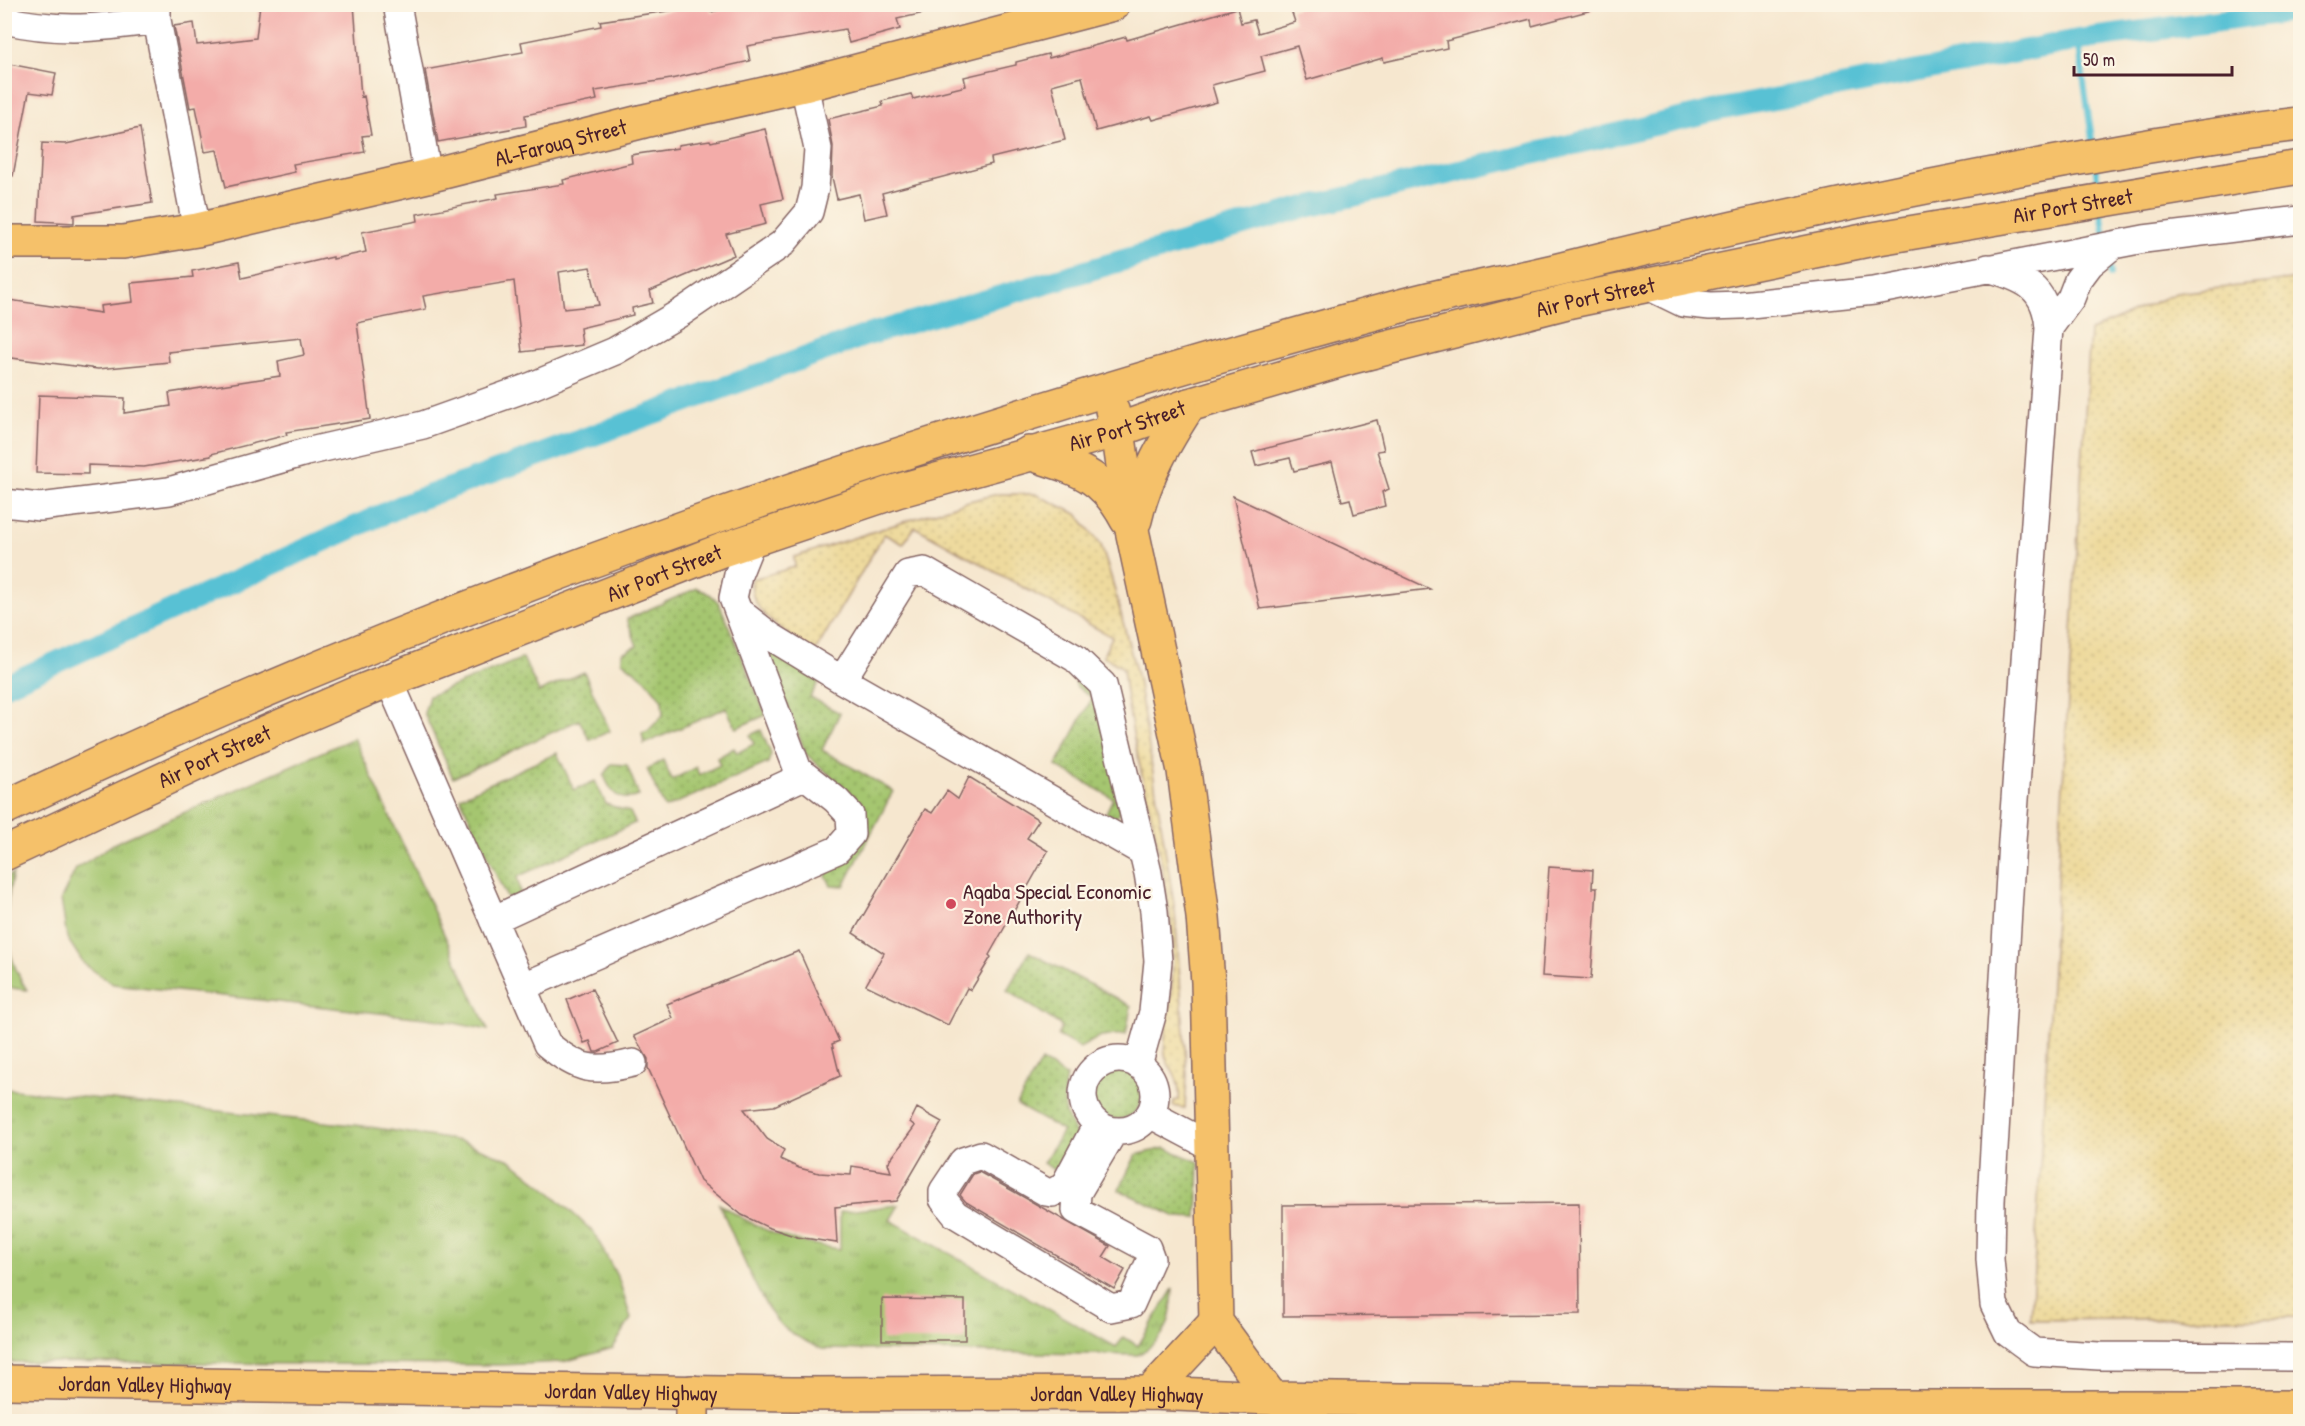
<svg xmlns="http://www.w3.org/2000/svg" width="2305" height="1426" font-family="'Patrick Hand',sans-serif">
  <defs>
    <pattern id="sand-dots" width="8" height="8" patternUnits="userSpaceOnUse" patternTransform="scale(1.5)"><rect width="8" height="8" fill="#eeda9e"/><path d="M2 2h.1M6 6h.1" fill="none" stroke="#cebb88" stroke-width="1.8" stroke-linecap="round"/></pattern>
    <pattern id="park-tufts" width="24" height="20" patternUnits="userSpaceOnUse" patternTransform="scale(1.5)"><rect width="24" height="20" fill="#a5c66f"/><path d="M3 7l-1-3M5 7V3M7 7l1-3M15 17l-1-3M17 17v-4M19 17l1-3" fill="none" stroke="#88a05b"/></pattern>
    <pattern id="garden-dots" width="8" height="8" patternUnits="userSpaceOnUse" patternTransform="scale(1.5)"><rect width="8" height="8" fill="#a5c66f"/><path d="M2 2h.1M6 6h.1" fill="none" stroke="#88a05b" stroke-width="1.8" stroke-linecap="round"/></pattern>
  </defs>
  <rect width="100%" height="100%" fill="#fcf5e5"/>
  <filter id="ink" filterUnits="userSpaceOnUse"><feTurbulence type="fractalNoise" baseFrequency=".0167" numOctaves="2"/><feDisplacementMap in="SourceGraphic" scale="12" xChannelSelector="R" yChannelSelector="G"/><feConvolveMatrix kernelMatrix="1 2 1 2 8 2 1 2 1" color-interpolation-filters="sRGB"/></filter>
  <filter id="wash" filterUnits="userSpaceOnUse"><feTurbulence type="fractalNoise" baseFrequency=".008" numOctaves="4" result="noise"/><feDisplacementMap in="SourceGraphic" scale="24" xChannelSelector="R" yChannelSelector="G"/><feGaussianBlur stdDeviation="1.35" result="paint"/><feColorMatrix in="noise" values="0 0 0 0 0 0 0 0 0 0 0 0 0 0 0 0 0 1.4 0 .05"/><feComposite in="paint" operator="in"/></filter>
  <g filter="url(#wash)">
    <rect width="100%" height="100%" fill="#f6e7cf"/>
    <path fill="url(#sand-dots)" stroke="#9c7c64" stroke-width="1.5" d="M2300,279V1317L2031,1320L2090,331L2176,293Z
      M998,494H1035L1077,514L1101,545L1112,580L1138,679L1175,911L1187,1075L1185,1108L1173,1106L1174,1101L1179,1100C1181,1073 1166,1069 1165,1053C1163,1040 1167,1025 1169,1012C1172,986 1175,961 1172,934C1164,844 1132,758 1123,668L1103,656L1112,637L915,527L903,544L884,534L815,652C791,635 746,614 752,579L795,567L794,557L969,501Z"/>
    <path fill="url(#park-tufts)" stroke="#78724d" stroke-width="1.5" d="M354,738L488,1030L434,1019L113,984L84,964L67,938L61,899L76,869L115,843Z
      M13,873C3,915 3,953 27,990L5,987V878Z
      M5,1089L363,1126L460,1141L510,1160L549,1191L594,1233L619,1280L631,1319L613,1348L563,1362L503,1365L5,1362Z
      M719,1204C765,1233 786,1241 840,1249V1212L899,1205L890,1220L1116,1347L1124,1337L1138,1346L1173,1289C1171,1323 1168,1337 1138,1355L822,1349C808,1343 795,1337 782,1326C759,1305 734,1235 719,1204Z"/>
    <path fill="url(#garden-dots)" stroke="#78724d" stroke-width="1.5" d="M697,588L711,595L719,603L766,715L736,728L726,708L644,744L642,733L648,731L663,715L662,700L646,680L622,661V653L637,646L627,619Z
      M775,653L821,678L810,697L840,713L822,750L893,791L844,886L831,885L826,876L829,868L856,850L864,820L857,799L806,754L767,654Z
      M523,658L539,692L584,672L610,731L590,740L579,720L453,778L424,713L429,696Z
      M1086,676L1098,689L1121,808L1116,818L1106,813L1113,798L1056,766L1092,698L1077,687L1075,682Z
      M761,730L771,754L768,763L665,808L647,769L663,760L672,780L696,767L699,775L720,765L717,758L734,748L737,753L754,744L750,735Z
      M557,753L574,790L595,781L606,804L630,812L635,823L517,877L521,894L512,899L506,896L460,797Z
      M611,764L627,765L639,796C619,803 612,794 604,776Z
      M1029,952L1131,1006L1126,1034L1101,1036L1080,1048L1058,1036L1062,1026L1007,990Z
      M1041,1061L1066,1076C1061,1101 1064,1117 1079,1139L1057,1172L1043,1163L1063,1131L1017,1105Z
      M1092 1094a25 25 0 1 1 50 0a25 25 0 1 1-50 0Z
      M1165,1148L1199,1162L1197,1218L1176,1217L1119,1190L1136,1155Z"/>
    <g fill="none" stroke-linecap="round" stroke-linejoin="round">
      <path stroke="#58c1d4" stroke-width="6" d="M2078,40L2093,146
        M2095,165L2099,191
        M2101,210L2105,239
        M2108,261L2110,275"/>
      <path stroke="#58c1d4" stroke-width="22" d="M4,686L403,505L864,336L1298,209L1722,109L2078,40L2300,10"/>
    </g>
    <g id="blocks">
      <path fill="#f3aca9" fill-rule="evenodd" d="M260,4H354L361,97L364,96L371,135L362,136L365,152L293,164L295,172L226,187L217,150L205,152L196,107L190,108L174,26L194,23L197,45L256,38Z
        M673,4H710L711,12L743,4H928L929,12L897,19L900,29L849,43L845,29L747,46L750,61L671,79L595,91L597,100L525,115L526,126L438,142L425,70L523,52L521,42L601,26L600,21L674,10Z
        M1309,4H1592V10L1532,26L1531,19L1446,41L1447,48L1384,62L1383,58L1307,80L1297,46L1261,56L1265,71L1212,85L1217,102L1153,120L1151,116L1096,131L1082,77L1052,85L1065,140L991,158L992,164L882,193L887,214L864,219L859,194L837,199L832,177L833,146L828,119L883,106L882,101L911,94L913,99L966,86L964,77L1016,65V62L1048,54L1049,58L1126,37L1127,40L1237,8L1241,23L1254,20L1258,33L1295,22L1291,10Z
        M4,63L56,73L52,95L29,92L13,176L4,175Z
        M140,128L152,203L74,215V223L38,221L42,143L66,144Z
        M765,129L783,199L761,204L766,224L726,234L734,255L650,291L653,303L632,308L633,315L580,328L582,345L522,352L514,281L423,296L426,309L357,323L370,419L286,432L287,435L211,454V456L144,467L88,465V474L36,473L39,395L125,398L124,413L171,406L169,393L280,376L278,361L304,355L301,338L168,352L169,362L98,369L4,357L9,300L101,313L100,306L133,302L131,283L193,277L192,271L239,262L242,278L333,257V259L366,252L362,232L418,221L417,214L498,198L497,194L564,184L563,180L632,163L631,155L678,148V145L710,140L711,142ZM590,267L599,305L564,309L559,272Z
        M1377,420L1384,450L1377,451L1389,489L1382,492L1385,506L1354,514L1350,499L1342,501L1332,462L1294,471L1290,458L1256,466L1252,452Z
        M1233,496L1277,517L1430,589L1260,609Z
        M969,777L1039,820L1027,838L1048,851L989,955L991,957L971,990L967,988L948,1025L866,985L884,953L853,933L925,809L932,813L947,791L958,799Z
        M1549,867L1593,870L1592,888H1597L1591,979L1542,976Z
        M799,951L839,1041L832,1044L840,1076L774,1106L744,1109L767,1139L784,1150L780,1159L799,1168L819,1173L851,1175L852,1166L891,1172L888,1163L915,1126L910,1122L917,1108L942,1122L896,1201L835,1207L837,1243L797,1237L767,1227L742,1215L700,1181L648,1068V1059L634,1036L673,1018L667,1004Z
        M592,989L618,1043L598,1052H594L590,1041L584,1043L567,1000Z
        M979,1172L1110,1246L1103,1257L1125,1270L1114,1289L966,1202L960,1195L973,1174Z
        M1579,1203L1580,1314L1283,1316V1205Z
        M882,1299L965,1300V1340H882Z"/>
    </g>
  </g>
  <g filter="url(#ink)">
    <use href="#blocks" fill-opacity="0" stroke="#866564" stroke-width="1.5"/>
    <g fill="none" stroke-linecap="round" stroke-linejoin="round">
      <defs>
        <path id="minor" d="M157,4V20L197,230
          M397,4L428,176
          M4,20C61,33 100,28 157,20
          M1988,268C2024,279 2046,286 2049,328L2012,841L1991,1201L1990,1259L1994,1304L2008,1333L2034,1352L2099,1356L2300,1357
          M1646,285L1683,303L1710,306L1741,305L1874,291L2144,239L2300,220
          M2049,328L2071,298L2078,280L2090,264L2113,245
          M4,503L40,507L169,491L306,452L423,425L532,386L615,351L682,312L782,244L809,212L815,188L818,149L804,85
          M738,611L770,636L842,680L908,574L924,571L1075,658L1103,685L1148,873L1154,911L1158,961L1153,1012L1138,1065
          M389,680L547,1044C578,1070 593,1073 633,1063
          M842,680L1143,852
          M493,920L804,776
          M522,987L837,850L851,834L850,815L836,800L798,770L733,598L738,575L752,540
          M1083 1095a36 36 0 1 1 72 0a36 36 0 1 1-72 0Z
          M1150,1114L1210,1146
          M1097,1124L1064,1186L1052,1193L1046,1192L981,1155L963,1161L943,1191V1199L955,1214L1111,1308L1131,1304L1151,1259L1147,1248L1076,1210L1077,1193L1114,1131"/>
        <g id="major">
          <path id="s1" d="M4,242H123L197,230L428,176L644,121L804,85L1113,4"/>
          <path d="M1112,410L1118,430L1132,530L1184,771L1203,917L1208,982L1216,1322L1272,1398"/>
          <path d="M1029,453C1077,469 1102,473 1127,520"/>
          <path d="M1135,520C1145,476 1165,442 1189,405"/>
          <path d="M4,808C452,594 922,435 1401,306C1452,292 1503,283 1554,271C1726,228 1899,190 2074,159C2149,146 2224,132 2300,124"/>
          <path id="s2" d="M4,854L237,745L367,689L722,550L897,491L1118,430L1189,405L1352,357L1571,301L1873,239L2300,167"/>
          <path d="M1150,1393L1216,1322"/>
        </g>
        <g id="highway">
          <path id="s3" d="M4,1382L793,1394L1150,1393L1272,1398L1845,1407H2300"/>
          <path d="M692,1392V1422"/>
        </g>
      </defs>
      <use href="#minor" stroke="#866564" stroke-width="30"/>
      <use href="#major" stroke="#866564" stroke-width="36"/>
      <use href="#highway" stroke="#866564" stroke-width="36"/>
      <use href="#minor" stroke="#fff" stroke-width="27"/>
      <use href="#major" stroke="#f5c16b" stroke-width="33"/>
      <use href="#highway" stroke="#f5c16b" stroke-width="33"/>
    </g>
  </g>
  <circle fill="#d1495b" stroke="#fcf5e5" stroke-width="2" cx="951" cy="904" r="6"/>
  <g text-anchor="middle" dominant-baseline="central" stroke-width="4.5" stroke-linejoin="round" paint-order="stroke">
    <g font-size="22" fill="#4a1f2b" stroke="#fcf5e5">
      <text stroke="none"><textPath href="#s1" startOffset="568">Al-Farouq Street</textPath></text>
      <text stroke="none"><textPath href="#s2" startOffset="2176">Air Port Street</textPath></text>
      <text stroke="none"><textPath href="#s2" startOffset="1690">Air Port Street</textPath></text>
      <text stroke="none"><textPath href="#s2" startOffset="1204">Air Port Street</textPath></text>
      <text stroke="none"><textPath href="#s2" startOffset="718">Air Port Street</textPath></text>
      <text stroke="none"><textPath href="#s2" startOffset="232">Air Port Street</textPath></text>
      <text stroke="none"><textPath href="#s3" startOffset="141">Jordan Valley Highway</textPath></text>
      <text stroke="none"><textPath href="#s3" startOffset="627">Jordan Valley Highway</textPath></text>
      <text stroke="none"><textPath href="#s3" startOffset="1113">Jordan Valley Highway</textPath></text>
    </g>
    <g font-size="22" fill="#4a1f2b" stroke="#fcf5e5" text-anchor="start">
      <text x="963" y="891">Aqaba Special Economic<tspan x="963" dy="25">Zone Authority</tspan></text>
    </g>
  </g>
  <rect width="2305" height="1426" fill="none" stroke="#fcf5e5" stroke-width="24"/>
  <path d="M2074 66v9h158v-9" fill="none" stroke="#4a1f2b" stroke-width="3"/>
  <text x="2083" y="66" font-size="18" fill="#4a1f2b" stroke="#fcf5e5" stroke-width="4.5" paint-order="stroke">50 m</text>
</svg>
